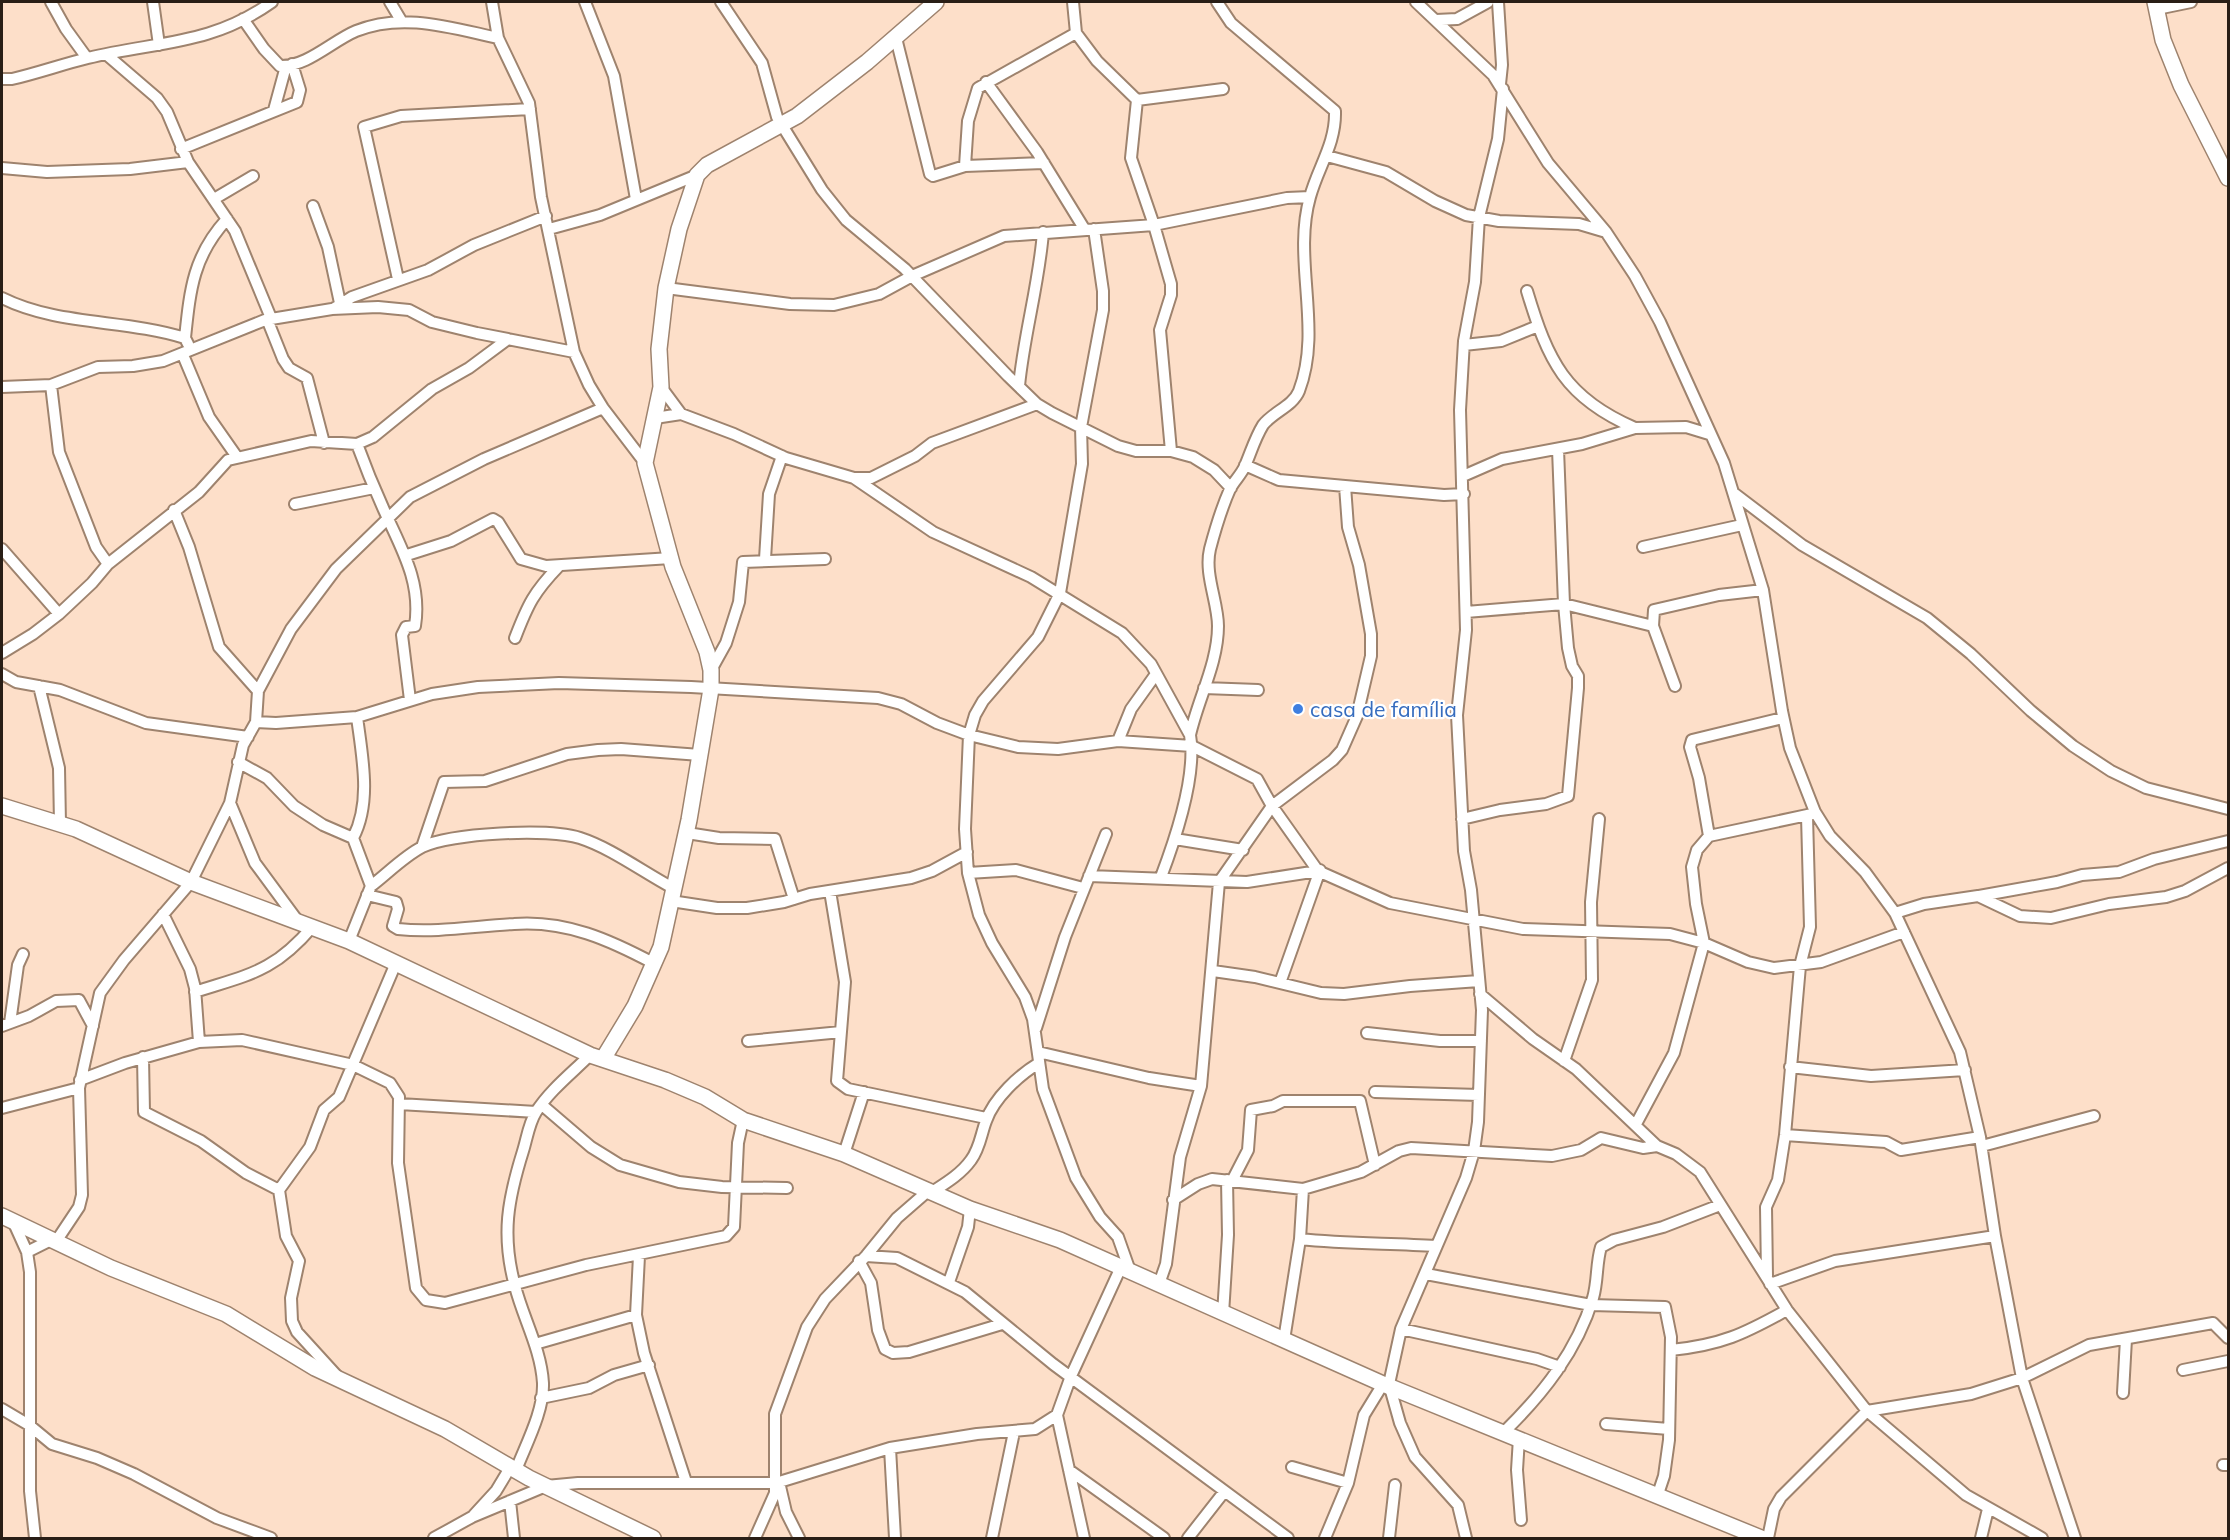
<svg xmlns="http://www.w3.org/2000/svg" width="2230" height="1540" font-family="Mulish,sans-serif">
  <rect width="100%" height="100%" fill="#fddfc9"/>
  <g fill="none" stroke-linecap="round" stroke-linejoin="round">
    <defs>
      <path id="street" d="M51,2L66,29L87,58
        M153,2L159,45
        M390,2L402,22
        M492,2L498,38L529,103L541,197L574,352L589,385L603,408L645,463
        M585,2L614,76L636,199
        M721,2L762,63L777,117L822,190L846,220L905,269L1008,376L1037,404L1052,413L1118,446L1136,451H1171L1193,457L1214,470L1231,488
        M1073,2L1076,33L1097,61L1137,100L1131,158L1154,225L1171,284V295L1160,330L1171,451
        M1416,2L1493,75L1548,163L1606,232L1635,276L1660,322L1724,463L1763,590L1782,711L1790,748L1815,812L1830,836L1865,872L1895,913L1960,1052L1980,1137L1995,1236L2022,1378L2075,1538
        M1498,2L1502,65L1500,84
        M2157,9L2191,2
        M243,19L264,49L280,66C307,67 332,41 356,31C403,12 451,28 498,38
        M1436,20L1457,19L1488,2
        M896,38L930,174L933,176L965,166L1044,163
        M107,55L157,98L167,112L188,162L235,231L271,318
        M2,79H12C38,73 63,64 88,58C157,41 210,46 272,2
        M986,82L1037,152L1085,230
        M1137,100L1223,89
        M274,110L286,66
        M181,149L297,102L300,90L292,64
        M1327,156L1386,172L1435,201L1466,215L1499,221L1579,224L1606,232
        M965,166L968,121L978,88L1076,33
        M2,168L47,172L130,169L188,162
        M214,199L253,176
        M313,206L328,247L340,303
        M549,229L600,215L697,175
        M1094,229L1103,291V310L1081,427L1082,464L1060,593L1038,637L983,701L975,715L969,735L965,829L968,873L979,915L992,943L1025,997L1033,1019L1043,1089L1076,1178L1100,1217L1118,1237L1130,1271
        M398,279L364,127L401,116L530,109
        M666,288L790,304L834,305L879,294L912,276L1004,236L1154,225L1287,198L1310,197
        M1527,291C1548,361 1565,398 1635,428
        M2,298C58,326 125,319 185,338
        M333,309L352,297L428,270L474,245L546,216
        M267,319L283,359L289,368L307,378L324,443
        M188,344L185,338C190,290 193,256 227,219
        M1464,345L1501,341L1538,326
        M183,355L209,417L237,457
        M51,385L59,452L96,547L108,564
        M1019,386C1024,334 1039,284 1043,232
        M2,387L51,385L98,367L133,366L163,361L265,320L332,309L378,307L409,310L432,322L477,333L574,352
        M661,387L681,414
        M655,418L681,414L734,434L786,458L854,478H871L915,456L932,443L1037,404
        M357,444C365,466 374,488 384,510C401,548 422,582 415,626L406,627L402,635L410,700
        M1245,465L1279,480L1444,495L1464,494
        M1463,476L1502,459L1582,444L1635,428L1686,427L1709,434
        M854,478L933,532L1031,577L1122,633L1151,664L1190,735C1197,774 1175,840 1161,877
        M1735,494L1802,545L1927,618L1971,654L2031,711L2073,746L2111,771L2146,788L2228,809
        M295,504L374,488
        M174,510L189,547L219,647L258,691
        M1643,547L1742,525
        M2,549L59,614
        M407,555L451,541L493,519L498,522L521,559L546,566L671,558
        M765,559L769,494L782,456
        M1466,612L1564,604L1653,626
        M515,638C528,604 534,592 559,566
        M2,653L33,634L59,614L92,583L108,564L199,492L228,460L311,441L357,444L373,437L432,389L469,368L508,339
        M711,670L726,643L739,602L743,562L825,559
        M2,674L16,682L60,690L146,723L248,737
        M39,686L59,768L60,824
        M1675,686L1653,626L1654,610L1719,595L1763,590
        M1204,688L1258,690
        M256,722L276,723L357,717L432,694L478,687L559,683L691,687L878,698L901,704L937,723L969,735L1018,747L1058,749L1118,741L1192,746L1257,779L1272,806L1318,871L1390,903L1523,929L1670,934L1704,943L1748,962L1774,968L1821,962L1904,932
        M1190,735C1198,699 1218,663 1218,626C1218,602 1204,574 1210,549C1215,530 1222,507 1230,489C1234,481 1241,475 1245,466C1251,452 1255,438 1263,425C1273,412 1293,406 1299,391C1323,328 1292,260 1310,197C1318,167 1336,144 1335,111L1231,23L1217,2
        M1118,741L1131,709L1156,674
        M238,762L267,778L294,806L323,825L353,838L371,886L349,941
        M230,803L255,863L297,920
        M1462,819L1500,810L1546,804L1568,796L1578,688V676L1572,666L1568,648L1564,604L1558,449
        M687,833L719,838L775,839L794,899
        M1709,836L1699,778L1690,747L1692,740L1783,718
        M353,838C372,802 362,756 357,717
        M1175,839L1243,850
        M422,847L444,782L485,781L567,754L598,750L621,749L700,755
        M968,873L1016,870L1083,888
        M1089,876L1247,882L1318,871
        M371,886C387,874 403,857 422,847C451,833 549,828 580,838C611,848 643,872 673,888
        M830,891L845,982L837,1081L848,1089L986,1118
        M367,895L396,902L398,909L393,926L398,929C438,933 475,926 514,924C566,920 610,940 655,964
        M1979,896L2057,882L2082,875L2119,872L2154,859L2228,841
        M671,901L717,908H747L784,902L810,894L911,878L932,871L967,852
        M1895,913L1924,904L1978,896L2020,916L2051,918L2109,904L2166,897L2185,891L2228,868
        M163,914L190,969L195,988L199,1042
        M1213,971L1255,977L1321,993L1344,994L1410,986L1479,981
        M1280,983L1320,870
        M195,992C250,974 274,972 313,926
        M1480,994L1533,1039L1576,1069L1657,1146L1676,1154L1700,1172L1787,1310L1867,1411L1966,1495L2042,1538
        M10,1023L18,965L23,954
        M2,1026L29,1016L56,1001L79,1000L93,1026
        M1036,1028L1065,937L1106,834
        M1367,1033L1440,1041H1481
        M748,1041L841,1032
        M1038,1052L1149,1078L1201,1086
        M143,1057L144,1112L201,1141L246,1173L279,1190
        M1564,1061L1592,980L1591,902L1599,819
        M1790,1067L1871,1076L1965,1070
        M80,1080L125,1063L199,1042L242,1040L353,1065L390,1083L399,1097L398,1163L416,1288L426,1300L445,1303L586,1265L726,1236L734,1227L738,1143L743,1120
        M1375,1092L1479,1095
        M399,1104L536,1112
        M542,1105L591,1147L620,1165L679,1182L722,1187L787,1188
        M2,1108L79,1088
        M1636,1124L1674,1053L1704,943L1696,904L1692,867L1697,850L1709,836L1812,814
        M1785,1135L1886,1142L1901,1150L1980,1137
        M1982,1146L2094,1116
        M844,1154L864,1092
        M1232,1181L1248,1150L1251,1110L1273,1106L1283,1101H1360L1375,1165
        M932,1192C946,1183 961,1174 971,1160C980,1148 981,1134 986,1121C994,1098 1019,1075 1039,1063
        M1173,1200L1198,1184L1212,1179L1303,1189L1361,1172L1399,1151L1411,1148L1552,1156L1581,1150L1601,1138L1643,1148L1657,1146
        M13,1221L27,1252L30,1272V1491L35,1538
        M1300,1239C1346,1244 1391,1243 1436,1246
        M55,1243L79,1207L82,1195L79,1088L100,993L124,960L191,882L230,803L243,745L256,722L258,691L291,629L336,569L410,497L484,459L603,408
        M27,1252L51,1240
        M639,1256L636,1315L644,1353L686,1482
        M866,1256L897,1258L965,1292L1053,1364L1288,1538
        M859,1261L871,1283L878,1330L885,1349L893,1353L909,1352L1002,1324
        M1426,1274L1591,1305L1665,1307L1671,1337L1669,1440L1664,1476L1657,1497
        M1767,1276L1766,1207L1778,1180L1785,1135L1800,966L1810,927L1807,816
        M949,1282L968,1227L970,1209
        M1159,1284L1166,1264L1180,1157L1201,1086L1219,882L1272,806L1333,760L1342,750L1357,716L1371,656V634L1359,565L1348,527L1345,486
        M1770,1284L1835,1261L1995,1236
        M1223,1314L1228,1235L1227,1180
        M1401,1329L1537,1359L1560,1367
        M1284,1340L1300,1239L1303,1189
        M535,1344L636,1315
        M1671,1350C1721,1345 1744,1334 1787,1310
        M2183,1370L2228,1361
        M338,1377L297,1332L292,1321L291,1298L299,1261L286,1236L279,1190L310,1147L324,1110L339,1097L396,963
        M2123,1393L2126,1339
        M541,1398L589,1388L614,1375L649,1365
        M2,1409L29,1425L52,1444L97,1458L134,1474L217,1518L271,1538
        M1057,1415L1084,1538
        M1606,1424L1669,1429
        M1504,1432C1543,1394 1577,1351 1593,1298C1598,1281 1596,1263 1601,1247L1614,1240L1663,1227L1720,1205
        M1519,1438L1517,1470L1521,1520
        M890,1448L895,1538
        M2223,1465H2228
        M1292,1467L1348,1483
        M516,1470C526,1444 544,1411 543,1383C541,1349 523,1318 515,1286C501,1235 508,1199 523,1151C527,1138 529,1123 536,1112C550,1090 572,1073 590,1055
        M1069,1470L1164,1538
        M779,1482L786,1512L799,1538
        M510,1501L514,1538
        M474,1515L496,1491L511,1466
        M434,1538L472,1517L546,1486L578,1483H776L890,1448L977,1434L1035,1429L1057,1415L1071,1376L1121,1267
        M755,1538L775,1493V1414L807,1327L825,1299L866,1256L897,1218L928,1191
        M992,1538L1014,1432
        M1188,1538L1224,1492
        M1325,1538L1348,1483L1364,1415L1383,1384
        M1389,1538L1395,1485
        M1466,1538L1458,1505L1415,1457L1400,1423L1389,1384L1401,1329L1466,1178L1474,1151L1478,1122L1482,1010L1471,890L1464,851L1457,715L1466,630L1460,410L1464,341L1475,282L1479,217L1498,139L1503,89
        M1768,1538L1774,1509L1781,1497L1867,1411L1971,1394L2022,1378L2089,1345L2213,1323L2228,1338
        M1981,1538L1988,1509"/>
      <path id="secondary" d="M2155,2L2163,40L2181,85L2228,178
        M2,806L76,829L191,882L349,941L590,1055L665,1080L705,1097L743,1120L844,1154L970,1209L1060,1240L1383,1384L1761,1538
        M603,1059L635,1006L661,947L689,820L711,689V670L707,652L673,567L645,463L661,387L659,349L666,288L679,229L697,175L707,165L797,116L867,62L936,2
        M2,1216L111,1268L226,1314L315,1368L445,1429L529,1478L653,1538"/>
    </defs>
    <use href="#street" stroke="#9e836e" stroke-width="14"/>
    <use href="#secondary" stroke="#9e836e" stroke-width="18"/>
    <use href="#street" stroke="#fff" stroke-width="10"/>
    <use href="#secondary" stroke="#fff" stroke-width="15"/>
  </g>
  <circle fill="#3f7fe0" stroke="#fff" stroke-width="2" cx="1298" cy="709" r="6"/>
  <g text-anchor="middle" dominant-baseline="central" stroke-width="4.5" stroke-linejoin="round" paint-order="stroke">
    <g font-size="21" fill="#366cbe" stroke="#fff" text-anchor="start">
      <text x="1310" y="709">casa de família</text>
    </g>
  </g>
  <rect width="2230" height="1540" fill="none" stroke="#291e16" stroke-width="6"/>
</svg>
